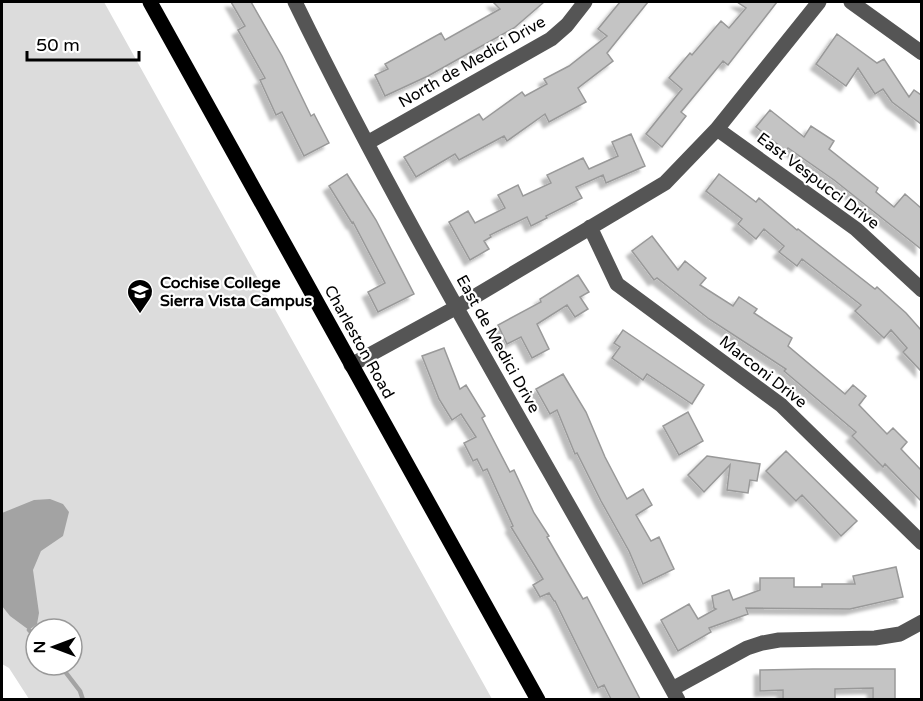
<svg xmlns="http://www.w3.org/2000/svg" width="923" height="701" font-family="'Varela Round',sans-serif">
  <defs>
    <filter id="shadow"><feDropShadow dx="-5.5" dy="5.5" stdDeviation="1.5" flood-color="#0004"/></filter>
  </defs>
  <rect width="100%" height="100%" fill="#fff"/>
  <path fill="#dcdcdc" fill-rule="evenodd" d="M2,2H104L492,699H29L9,668L2,664ZM36,629H72V665H36Z"/>
  <path fill="#a3a3a3" d="M50,499L63,504L69,512L63,536L41,551L33,570L39,613L37,624L29,630L10,616L2,606V513L34,500Z"/>
  <g fill="none" stroke-linecap="round" stroke-linejoin="round">
    <path stroke="#a3a3a3" stroke-width="4.5" d="M29,630L36,637
      M60,665L80,691L83,700"/>
  </g>
  <path fill="#c4c4c4" stroke="#999" stroke-width="1.5" filter="url(#shadow)" d="M231,2H251L282,56L311,116L314,114L329,143L304,156L282,112L276,115L260,80L265,78L238,30L245,26Z
    M493,2H544L514,28L428,76L385,96L375,75L388,69L385,64L441,33L445,40L500,9Z
    M620,2H648L607,53L613,61L578,88L586,102L549,122L545,114L507,141L504,136L459,160L455,154L416,177L404,157L479,114L483,120L522,92L525,96L547,84L544,79L569,66L607,36L598,29Z
    M737,2H777L728,65L723,61L681,112L686,116L662,147L646,134L682,89L669,78L690,53L692,55L721,21L729,28L746,8Z
    M837,34L877,63L884,59L909,97L914,90L921,95V124L892,102L883,89L875,94L858,68L846,86L816,64Z
    M770,110L804,137L811,126L834,141L829,149L878,188L876,192L894,207L905,194L921,208V249L834,180L788,148L786,151L756,127Z
    M631,134L645,166L606,183L603,175L576,187L582,198L546,216L547,218L531,226L527,217L490,235L491,237L484,241L489,249L470,260L449,222L468,211L475,223L505,208L498,195L518,185L523,196L551,183L547,175L583,158L589,169L618,156L612,142Z
    M347,174L376,220L414,294L378,312L368,292L385,283L353,222L352,223L329,186Z
    M719,174L756,202L759,198L797,230L798,229L875,289L877,287L906,313L921,330V371L903,352L907,348L891,330L884,338L855,311L861,305L802,259L797,266L779,252L784,246L764,229L756,239L738,224L742,219L706,191Z
    M652,236L678,270L685,261L706,278L700,285L733,306L739,297L757,309L754,313L792,338L788,346L845,394L853,385L866,396L859,405L887,434L893,428L907,442L901,449L921,470V501L885,464L883,467L852,436L856,432L784,371L786,369L709,319L657,278L654,280L632,251Z
    M578,275L589,292L580,297L588,309L575,317L567,305L537,324L549,349L532,358L521,337L507,344L498,325L541,302L540,299Z
    M623,330L704,385L692,404L647,374L643,380L612,358L620,347L614,343Z
    M444,348L460,389L466,385L485,416L482,418L510,472L514,470L534,513L549,536L547,537L583,599L587,597L640,699H611L604,685L598,688L555,601H554L549,593L540,597L533,585L543,579L511,527L513,526L487,469L483,471L477,459L473,461L464,443L476,437L461,414L452,420L439,399L422,356Z
    M563,374L586,412L605,457L627,499L643,489L652,505L636,515L651,541L659,537L674,569L643,584L629,551L601,501L577,453L575,454L557,410L550,414L536,389Z
    M688,412L703,441L679,455L663,426Z
    M786,451L857,521L841,536L802,495L796,501L766,471Z
    M707,456L760,464L757,481L750,480L748,493L727,490L730,465L704,492L688,475Z
    M896,567L903,597L850,609L746,608L748,614L709,628L711,632L678,651L661,620L689,604L698,619L716,609L714,608L712,596L729,590L733,600L760,590V578H794V587H822V584H855L853,576Z
    M813,669H895V699H873V688L835,689V699H783V690L760,691V670Z"/>
  <g fill="none" stroke-linecap="round" stroke-linejoin="round">
    <path stroke="#555" stroke-width="15" d="M295,2C411,240 550,467 678,700
      M851,2L922,53
      M717,129L856,229L922,290
      M367,143L551,39L567,25L585,2
      M590,227L617,284L781,405L922,543
      M351,365L457,307L665,183L717,129L819,2
      M672,689L747,648L762,643L779,640L875,638L900,634L922,622"/>
    <path stroke="#000" stroke-width="15" d="M150,2L538,700"/>
  </g>
  <defs>
    <symbol id="university-pin" viewBox="-11 -11 22 30"><path d="M0 17L-7.5 6A9.5 9.5 0 1 1 7.5 6Z" fill="#000" stroke="#fff"/><path d="M0-5L7-2L0 1L-7-2ZM-4 1L0 2.5L4 1V4Q0 6-4 4Z" fill="#fff"/></symbol>
  </defs>
  <g fill-rule="evenodd">
    <use href="#university-pin" x="125" y="277" width="30" height="40"/>
  </g>
  <g text-anchor="middle" dominant-baseline="central" stroke-width="4.5" stroke-linejoin="round" paint-order="stroke">
    <g font-size="16" fill="#000" stroke="#fff">
      <text transform="translate(472 62) rotate(-30)">North de Medici Drive</text>
      <text transform="translate(818 181) rotate(37)">East Vespucci Drive</text>
      <text transform="translate(359 342) rotate(61)">Charleston Road</text>
      <text transform="translate(498 344) rotate(61)">East de Medici Drive</text>
      <text transform="translate(763 372) rotate(38)">Marconi Drive</text>
    </g>
    <g font-size="16" font-weight="bold" fill="#000" stroke="#fff" text-anchor="start">
      <text x="160" y="283">Cochise College<tspan x="160" dy="18">Sierra Vista Campus</tspan></text>
    </g>
  </g>
  <rect width="923" height="701" fill="none" stroke="#000000" stroke-width="6"/>
  <g transform="translate(54 647) rotate(270)"><circle r="28" fill="#ffffff" stroke="#999999" stroke-width="1.5"/>
  <path d="M0-4.5L10 22L0 15L-10 22Z" fill="#000000"/>
  <text y="-9" font-size="16" font-weight="bold" text-anchor="middle" fill="#000000">N</text>
  </g>
  <path d="M27 51v9h112v-9" fill="none" stroke="#000000" stroke-width="3"/>
  <text x="36" y="51" font-size="18" fill="#000000" stroke="#ffffff" stroke-width="4.5" paint-order="stroke">50 m</text>
</svg>
